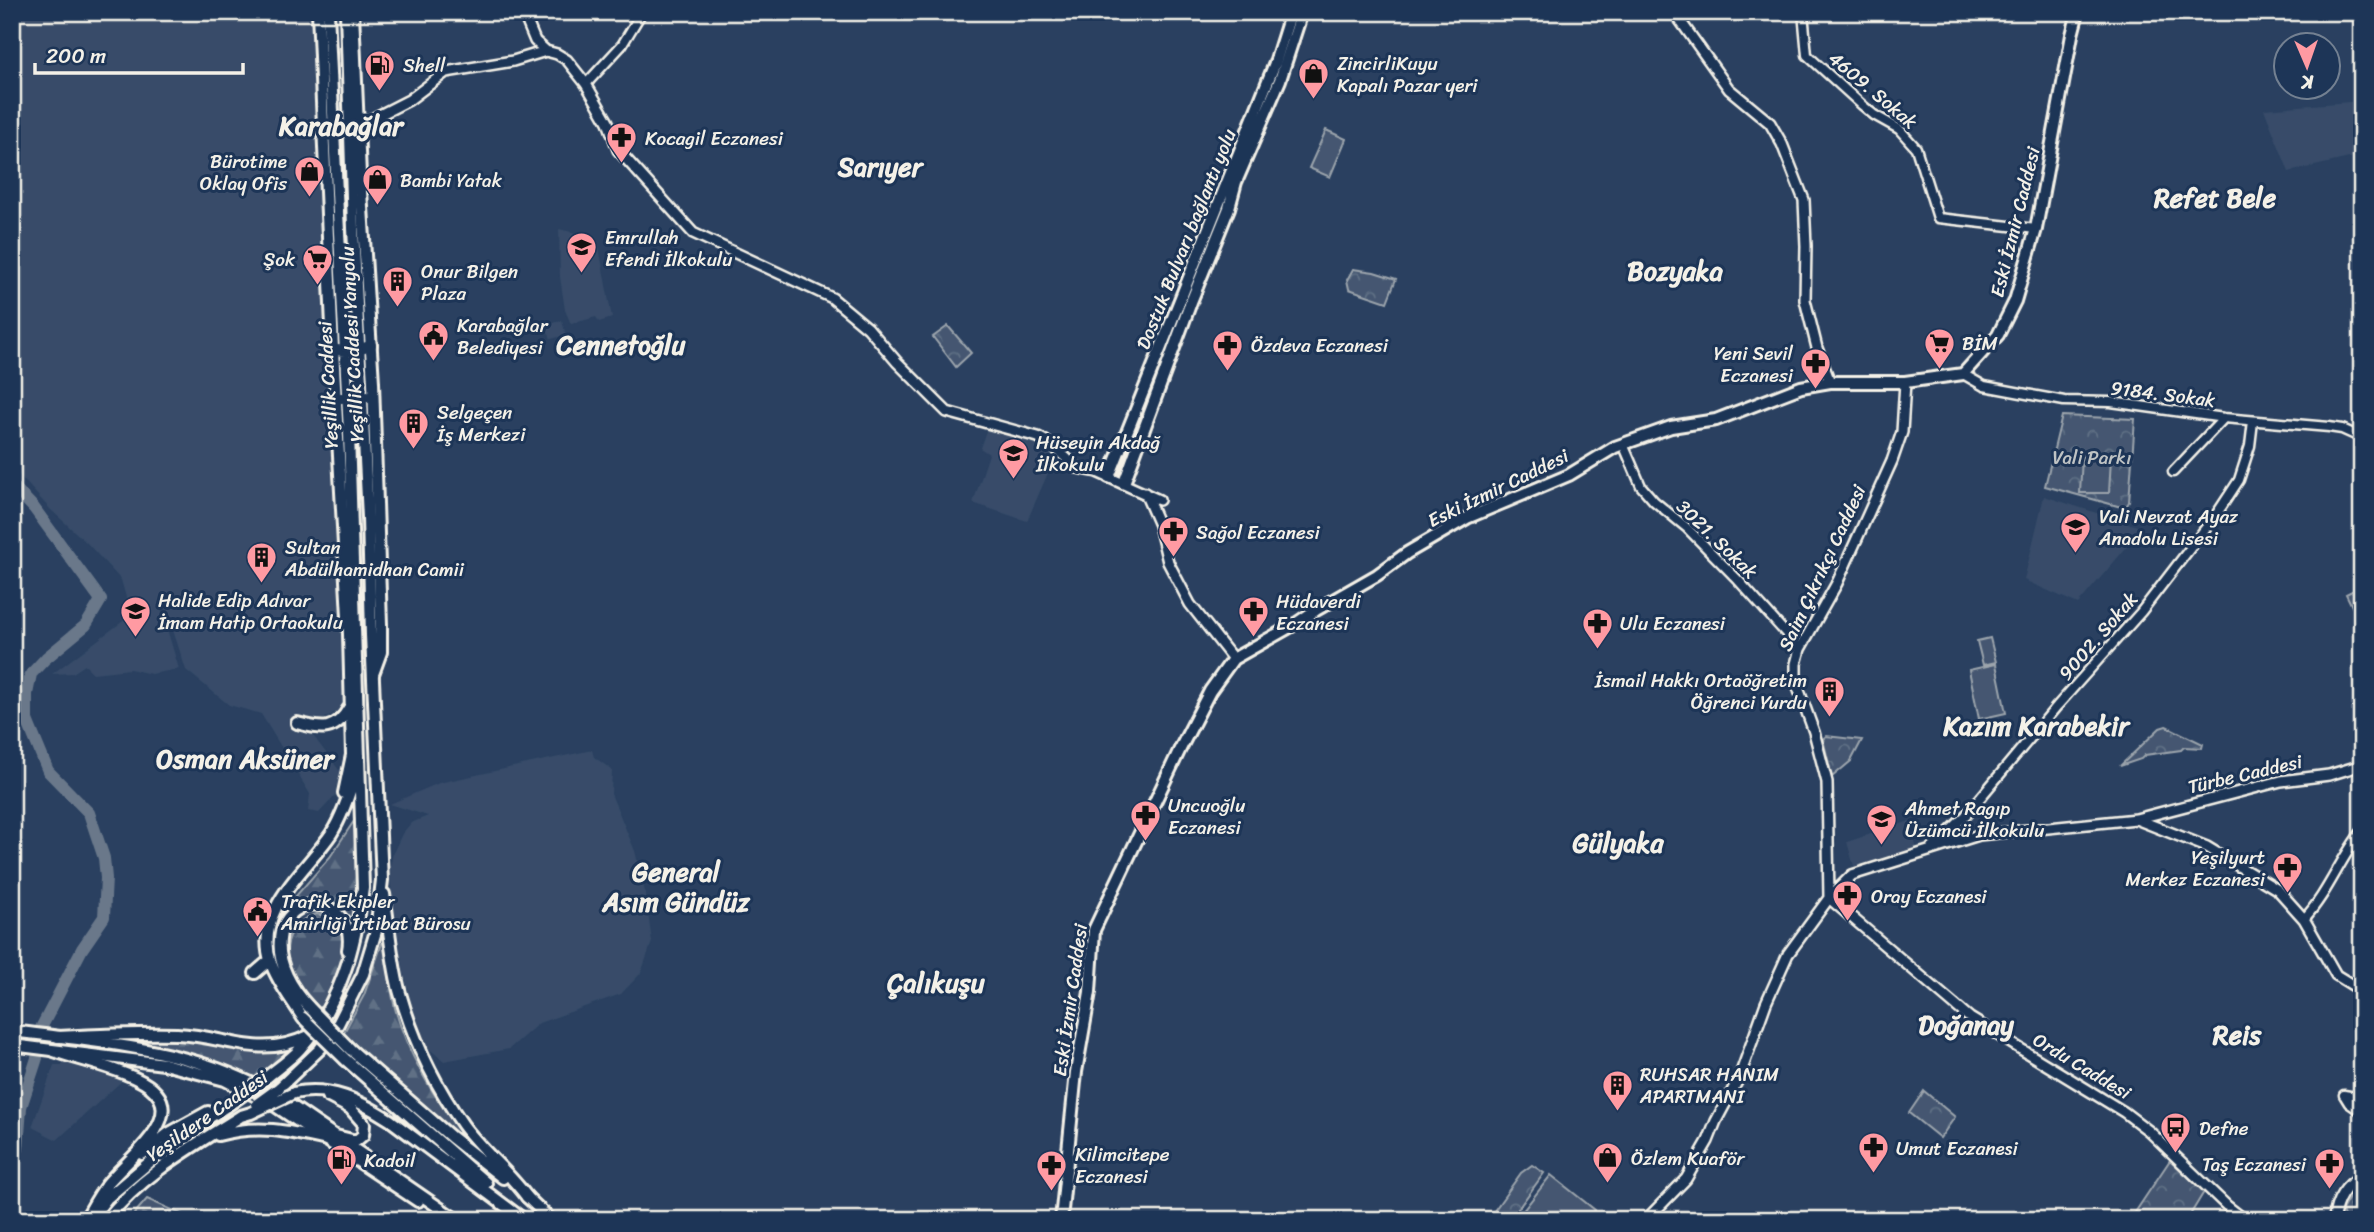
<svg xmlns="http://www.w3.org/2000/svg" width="2374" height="1232" font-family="Sriracha,sans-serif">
  <defs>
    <pattern id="forest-firs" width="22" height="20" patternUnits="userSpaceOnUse" patternTransform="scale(1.75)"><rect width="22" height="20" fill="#445771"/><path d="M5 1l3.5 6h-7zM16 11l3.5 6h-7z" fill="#607085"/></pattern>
    <pattern id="park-crowns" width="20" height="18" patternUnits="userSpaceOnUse" patternTransform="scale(1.75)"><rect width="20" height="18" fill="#445771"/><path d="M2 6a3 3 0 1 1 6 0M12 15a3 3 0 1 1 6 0" fill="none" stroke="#607085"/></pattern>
  </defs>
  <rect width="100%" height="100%" fill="#2a4060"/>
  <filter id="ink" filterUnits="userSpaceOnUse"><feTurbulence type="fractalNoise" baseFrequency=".0143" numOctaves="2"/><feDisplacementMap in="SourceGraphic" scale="14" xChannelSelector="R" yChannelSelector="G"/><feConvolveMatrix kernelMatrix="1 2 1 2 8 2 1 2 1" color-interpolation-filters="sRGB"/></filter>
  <g filter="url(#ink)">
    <path fill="#374c69" d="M12,12H313L345,706L308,729L348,782L319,813L308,811L310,794L261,714L229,705L186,670L166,609H161L179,669L151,674L130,669L93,673L85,665L73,673L52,674L138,610H134L127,601L121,580L87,543L50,509L12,467Z
      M2362,101V155L2289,172L2264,109Z
      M559,229L592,237L599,247L612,318L599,322L596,317L571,324L565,310L560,277Z
      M562,321L566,335L551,339L545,324Z
      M987,428L1030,438L1055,457L1027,521L973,503L989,454L980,448Z
      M2044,496L2143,528L2078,604L2024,580Z
      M592,750L594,757L612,770L611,794L635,851L645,892L652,942L641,973L621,994L539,1023L509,1049L444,1061L428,1048L416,1025L403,970L389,873L393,853L402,834L411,823L428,816L390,804L439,783Z
      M1910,821L1917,850L1854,866L1847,842Z
      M65,1058L124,1079L57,1140L32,1127L54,1065H63Z"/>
    <path fill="url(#forest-firs)" stroke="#9ca4ac" stroke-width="2" d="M356,818L359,874L354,924C339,907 329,901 305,902L278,929L288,905L330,857Z
      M317,914C367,925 334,981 320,1009C285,993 269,925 317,914Z
      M384,938C388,961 389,985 395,1008C407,1054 433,1095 461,1133L456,1137L342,1036L364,995Z
      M85,1037L188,1038L292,1047L256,1079L211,1063Z
      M147,1199L195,1220H129Z"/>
    <path fill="url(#park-crowns)" stroke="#9ca4ac" stroke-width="2" d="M1353,269L1374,272L1396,279L1387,302L1349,289L1347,280Z
      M948,326L971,353L956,367L933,337Z
      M2062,416L2135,419L2129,502L2125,508L2045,486Z
      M2362,586V627L2346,594Z
      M2166,726L2203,744L2202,748L2184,747L2181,750L2145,755L2141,759L2120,766L2160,728Z
      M1826,736L1862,740L1851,761L1832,777L1823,739Z
      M1924,1091L1955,1117L1940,1138L1909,1113Z
      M2170,1160L2204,1192L2187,1220H2136L2132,1217Z
      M1532,1165L1544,1173L1510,1220H1492L1489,1218L1521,1173Z
      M2356,1185L2362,1204V1220H2345L2342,1210Z"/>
    <path fill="#445771" stroke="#9ca4ac" stroke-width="2" d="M1326,130L1346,139L1330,177L1309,168Z
      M2082,457L2111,458L2109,493H2080Z
      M1990,638L1996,662L1983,665L1977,641Z
      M1996,664L2006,713L1979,719L1969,670Z
      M1551,1175L1595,1210L1588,1220H1516Z"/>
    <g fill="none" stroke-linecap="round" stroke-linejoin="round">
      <path stroke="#6a788a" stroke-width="12" d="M12,485L34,508L101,600L86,625L46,658L31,674L27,694V720L48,771L89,813L104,858L106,878L104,917L82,949L41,1028
        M12,1159L18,1149L21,1107L37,1058"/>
      <defs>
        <path id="tertiary" d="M1803,12L1807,55L1862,105L1874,115L1899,129L1916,148L1938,218L2036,229
          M586,84L622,45L642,12
          M1963,374L1984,386L2064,401L2111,402L2224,418L2329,427L2342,429L2362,438
          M1623,444L1641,486L1654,501L1687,528L1738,580L1800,649
          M2173,472L2224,418
          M1930,850L1966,815L2057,706L2141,612L2218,512L2239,480L2250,446L2253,421
          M2304,919C2328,893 2340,859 2362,831
          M2344,1095L2349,1103L2362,1112
          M2344,1095L2362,1098"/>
        <path id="secondary" d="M523,12L535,41L546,51L557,54L567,60L586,84L608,122L618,150L693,233L832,298L868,328L897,362L947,412L1038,437L1051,444L1077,468L1097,472L1159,500
          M1674,12L1729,89L1770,123L1782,144L1804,200L1806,246L1805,300L1817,348L1830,382
          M358,126L409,100L446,72L513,61L546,51
          M1145,493L1159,525L1168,562L1190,604L1233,659
          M2136,819L2207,847L2278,890L2304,919L2336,975L2362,991
          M1829,898L1827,782L1814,732L1796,682V664L1800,649L1837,583L1892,461L1902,432L1905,382
          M1829,898L1970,1018L2124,1112L2149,1131L2227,1206L2245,1220
          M1646,1220L1686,1179L1708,1141L1716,1121L1739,1078L1766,1003L1788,954L1829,898L1852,875L1979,835L2136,819L2281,781L2329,775L2362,765
          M2334,1220C2335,1201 2345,1185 2362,1176"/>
        <path id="primary" d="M318,12L333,349L349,634L352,755L344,793
          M353,12L360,175L373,382L381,624V652L373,674
          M1109,477L1275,63L1291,12
          M1124,483L1191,302L1229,208L1236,182L1280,80L1302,12
          M297,723C321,729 335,733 349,708
          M12,1031C76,1039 159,1047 218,1069C239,1077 258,1086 277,1096L457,1220
          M12,1045L164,1064L225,1080L277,1107L418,1201
          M527,1197L551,1220
          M1061,1220L1076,1072L1090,992L1094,930L1180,749L1210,691L1233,659L1297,623L1316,610L1377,575L1407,553L1467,518L1569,475L1615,447L1671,427L1716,420L1801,387L1830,382H1905L1963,374L1998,335L2015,301L2036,229L2072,35L2078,12"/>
        <path id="trunk" d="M333,349C347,353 357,352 371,345
          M335,398L373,397
          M384,894C389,926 391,959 399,990C412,1037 435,1085 463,1125C482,1151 508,1171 527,1197
          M255,973L270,960
          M309,1007C292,989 277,964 280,939C283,905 321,892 342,919C349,928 350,939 348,950
          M303,1018C292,1000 278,983 271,963C253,911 305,872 331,834C343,815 351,790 357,769
          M58,1037C97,1035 137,1033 177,1034C228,1036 258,1060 309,1036
          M351,1050L451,1137L503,1178
          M54,1051C80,1060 110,1066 135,1078C200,1108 133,1153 108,1183C99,1194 92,1208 85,1220
          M346,1060L486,1183
          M267,1077C278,1068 291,1059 300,1049C341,1002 355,948 363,888L349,433L328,12
          M279,1088L320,1049L338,1024L363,974L376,931L382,880L371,635L368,517L353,228L346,12
          M294,1093C330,1085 360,1101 390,1120L524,1220
          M327,1096L350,1108L364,1124L363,1135L356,1141L336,1136
          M218,1135C258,1124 288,1131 327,1140
          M142,1154L168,1134L208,1112
          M100,1207L107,1198L177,1139L234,1101
          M106,1220C141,1175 194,1146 241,1116"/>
      </defs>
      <use href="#tertiary" stroke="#f4f1e8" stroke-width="13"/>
      <use href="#secondary" stroke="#f4f1e8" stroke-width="14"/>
      <use href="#primary" stroke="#f4f1e8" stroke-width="16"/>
      <use href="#trunk" stroke="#f4f1e8" stroke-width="16"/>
      <use href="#tertiary" stroke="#1d3557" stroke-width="8"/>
      <use href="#secondary" stroke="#1d3557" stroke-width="9"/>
      <use href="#primary" stroke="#1d3557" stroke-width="10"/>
      <use href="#trunk" stroke="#1d3557" stroke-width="10"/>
      <defs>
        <path id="trunk-bridge" d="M309,1007L351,1050
          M303,1018L346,1060
          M234,1101L267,1077
          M257,1104L279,1088
          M241,1116L251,1113L294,1093"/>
      </defs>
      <use href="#trunk-bridge" stroke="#f4f1e8" stroke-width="16" stroke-linecap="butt"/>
      <use href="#trunk-bridge" stroke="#1d3557" stroke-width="10"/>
    </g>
  </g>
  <defs>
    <symbol id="fuel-pin" viewBox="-11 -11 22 30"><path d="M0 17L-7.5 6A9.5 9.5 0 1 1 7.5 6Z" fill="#ff9aa2" stroke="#1d3557"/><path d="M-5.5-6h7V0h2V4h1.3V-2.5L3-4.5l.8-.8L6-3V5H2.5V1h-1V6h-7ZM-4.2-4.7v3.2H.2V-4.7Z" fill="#111"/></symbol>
    <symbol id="shop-pin" viewBox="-11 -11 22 30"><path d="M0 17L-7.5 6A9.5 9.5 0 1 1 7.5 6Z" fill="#ff9aa2" stroke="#1d3557"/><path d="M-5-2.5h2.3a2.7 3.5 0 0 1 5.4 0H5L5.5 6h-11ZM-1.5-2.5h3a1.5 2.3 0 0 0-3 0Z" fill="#111"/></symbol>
    <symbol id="pharmacy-pin" viewBox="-11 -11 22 30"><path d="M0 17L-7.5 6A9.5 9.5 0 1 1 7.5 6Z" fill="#ff9aa2" stroke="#1d3557"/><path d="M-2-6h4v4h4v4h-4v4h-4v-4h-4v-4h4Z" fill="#111"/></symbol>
    <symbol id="school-pin" viewBox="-11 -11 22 30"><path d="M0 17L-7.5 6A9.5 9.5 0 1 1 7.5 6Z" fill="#ff9aa2" stroke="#1d3557"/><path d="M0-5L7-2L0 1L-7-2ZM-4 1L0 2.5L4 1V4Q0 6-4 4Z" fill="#111"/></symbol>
    <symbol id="supermarket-pin" viewBox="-11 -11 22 30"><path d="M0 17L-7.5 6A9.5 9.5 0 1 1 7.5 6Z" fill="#ff9aa2" stroke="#1d3557"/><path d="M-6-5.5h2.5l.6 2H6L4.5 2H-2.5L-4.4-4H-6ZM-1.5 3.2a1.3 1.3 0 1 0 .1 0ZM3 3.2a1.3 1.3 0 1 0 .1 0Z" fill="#111"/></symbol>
    <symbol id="building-pin" viewBox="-11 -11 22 30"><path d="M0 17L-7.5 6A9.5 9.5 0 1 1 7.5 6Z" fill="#ff9aa2" stroke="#1d3557"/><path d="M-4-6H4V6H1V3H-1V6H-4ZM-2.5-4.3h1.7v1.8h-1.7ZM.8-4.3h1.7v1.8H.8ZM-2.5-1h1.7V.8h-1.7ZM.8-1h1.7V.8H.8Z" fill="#111"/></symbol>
    <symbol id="civic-pin" viewBox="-11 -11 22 30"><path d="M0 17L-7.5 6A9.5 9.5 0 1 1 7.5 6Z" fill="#ff9aa2" stroke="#1d3557"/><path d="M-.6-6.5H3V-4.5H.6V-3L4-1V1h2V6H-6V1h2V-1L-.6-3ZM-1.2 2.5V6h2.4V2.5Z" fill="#111"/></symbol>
    <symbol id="bus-pin" viewBox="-11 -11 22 30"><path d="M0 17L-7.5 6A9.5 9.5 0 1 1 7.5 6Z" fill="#ff9aa2" stroke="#1d3557"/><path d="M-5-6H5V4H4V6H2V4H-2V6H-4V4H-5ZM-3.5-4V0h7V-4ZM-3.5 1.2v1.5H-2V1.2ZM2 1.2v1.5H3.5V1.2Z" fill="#111"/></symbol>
  </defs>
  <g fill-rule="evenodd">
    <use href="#fuel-pin" x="362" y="48" width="35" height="47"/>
    <use href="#shop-pin" x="1296" y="56" width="35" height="47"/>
    <use href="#pharmacy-pin" x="604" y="120" width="35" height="47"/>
    <use href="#shop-pin" x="292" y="154" width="35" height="47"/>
    <use href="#shop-pin" x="360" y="162" width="35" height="47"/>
    <use href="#school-pin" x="564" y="230" width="35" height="47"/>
    <use href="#supermarket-pin" x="300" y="242" width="35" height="47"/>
    <use href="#building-pin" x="380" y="264" width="35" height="47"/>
    <use href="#civic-pin" x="416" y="318" width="35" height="47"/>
    <use href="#supermarket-pin" x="1922" y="326" width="35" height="47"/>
    <use href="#pharmacy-pin" x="1210" y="328" width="35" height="47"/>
    <use href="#pharmacy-pin" x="1798" y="346" width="35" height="47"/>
    <use href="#building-pin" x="396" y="406" width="35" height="47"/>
    <use href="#school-pin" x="996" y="436" width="35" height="47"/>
    <use href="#school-pin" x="2058" y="510" width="35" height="47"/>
    <use href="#pharmacy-pin" x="1156" y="514" width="35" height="47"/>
    <use href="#building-pin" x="244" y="540" width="35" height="47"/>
    <use href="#school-pin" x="118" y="594" width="35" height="47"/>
    <use href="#pharmacy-pin" x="1236" y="594" width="35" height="47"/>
    <use href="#pharmacy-pin" x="1580" y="606" width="35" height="47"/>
    <use href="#building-pin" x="1812" y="674" width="35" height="47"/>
    <use href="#pharmacy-pin" x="1128" y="798" width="35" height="47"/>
    <use href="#school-pin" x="1864" y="802" width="35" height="47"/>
    <use href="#pharmacy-pin" x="2270" y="850" width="35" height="47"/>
    <use href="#pharmacy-pin" x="1830" y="878" width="35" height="47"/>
    <use href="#civic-pin" x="240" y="894" width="35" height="47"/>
    <use href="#building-pin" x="1600" y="1068" width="35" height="47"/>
    <use href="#bus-pin" x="2158" y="1110" width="35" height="47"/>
    <use href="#pharmacy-pin" x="1856" y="1130" width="35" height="47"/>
    <use href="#shop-pin" x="1590" y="1140" width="35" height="47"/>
    <use href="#fuel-pin" x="324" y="1142" width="35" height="47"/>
    <use href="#pharmacy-pin" x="2312" y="1146" width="35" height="47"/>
    <use href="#pharmacy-pin" x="1034" y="1148" width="35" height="47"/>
  </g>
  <g text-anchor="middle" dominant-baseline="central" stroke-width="6" stroke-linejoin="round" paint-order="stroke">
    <g font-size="19" fill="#f4f1e8" stroke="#1d3557" text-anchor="start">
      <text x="1337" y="63">ZincirliKuyu<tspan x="1337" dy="22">Kapalı Pazar yeri</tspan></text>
      <text x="403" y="65">Shell</text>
      <text x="645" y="138">Kocagil Eczanesi</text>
      <text x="287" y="161" text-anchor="end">Bürotime<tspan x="287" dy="22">Oklay Ofis</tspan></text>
      <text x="400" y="180">Bambi Yatak</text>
      <text x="605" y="237">Emrullah<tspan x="605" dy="22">Efendi İlkokulu</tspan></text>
      <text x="295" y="259" text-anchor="end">Şok</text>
      <text x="421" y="271">Onur Bilgen<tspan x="421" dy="22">Plaza</tspan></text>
      <text x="457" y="325">Karabağlar<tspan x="457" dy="22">Belediyesi</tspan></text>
      <text x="1962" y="343">BİM</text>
      <text x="1251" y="345">Özdeva Eczanesi</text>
      <text x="1793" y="353" text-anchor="end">Yeni Sevil<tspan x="1793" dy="22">Eczanesi</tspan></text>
      <text x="437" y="412">Selgeçen<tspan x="437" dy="22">İş Merkezi</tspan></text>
      <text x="1036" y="442">Hüseyin Akdağ<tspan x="1036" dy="22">İlkokulu</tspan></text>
      <text x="2099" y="516">Vali Nevzat Ayaz<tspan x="2099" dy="22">Anadolu Lisesi</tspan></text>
      <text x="1196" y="532">Sağol Eczanesi</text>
      <text x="285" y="547">Sultan<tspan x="285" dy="22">Abdülhamidhan Camii</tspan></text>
      <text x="158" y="600">Halide Edip Adıvar<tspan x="158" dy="22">İmam Hatip Ortaokulu</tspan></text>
      <text x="1276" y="601">Hüdaverdi<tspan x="1276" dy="22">Eczanesi</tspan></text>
      <text x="1620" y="623">Ulu Eczanesi</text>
      <text x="1807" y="680" text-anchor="end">İsmail Hakkı Ortaöğretim<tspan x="1807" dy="22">Öğrenci Yurdu</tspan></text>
      <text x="1168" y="805">Uncuoğlu<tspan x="1168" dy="22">Eczanesi</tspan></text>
      <text x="1905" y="808">Ahmet Ragıp<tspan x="1905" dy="22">Üzümcü İlkokulu</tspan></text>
      <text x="2265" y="857" text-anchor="end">Yeşilyurt<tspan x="2265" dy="22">Merkez Eczanesi</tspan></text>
      <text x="1871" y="896">Oray Eczanesi</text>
      <text x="281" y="901">Trafik Ekipler<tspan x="281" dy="22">Amirliği İrtibat Bürosu</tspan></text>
      <text x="1640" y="1074">RUHSAR HANIM<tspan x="1640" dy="22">APARTMANI</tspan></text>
      <text x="2199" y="1128">Defne</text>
      <text x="1896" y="1148">Umut Eczanesi</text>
      <text x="1075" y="1154">Kilimcitepe<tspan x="1075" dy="22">Eczanesi</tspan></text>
      <text x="1631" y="1158">Özlem Kuaför</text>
      <text x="364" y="1160">Kadoil</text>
      <text x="2306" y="1164" text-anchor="end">Taş Eczanesi</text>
    </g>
    <g font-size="19" fill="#f4f1e8" stroke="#1d3557">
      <text transform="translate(1873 90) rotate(40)">4609. Sokak</text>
      <text transform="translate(2015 222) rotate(-76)">Eski İzmir Caddesi</text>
      <text transform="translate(1186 239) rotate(-68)">Dostuk Bulvarı bağlantı yolu</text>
      <text transform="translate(352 344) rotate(-93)">Yeşillik Caddesi Yanyolu</text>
      <text transform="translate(328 385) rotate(-93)">Yeşillik Caddesi</text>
      <text transform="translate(2163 394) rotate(7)">9184. Sokak</text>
      <text transform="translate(1498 488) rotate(-26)">Eski İzmir Caddesi</text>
      <text transform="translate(1717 539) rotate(44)">3021. Sokak</text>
      <text transform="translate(1822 568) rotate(-65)">Saim Çıkrıkçı Caddesi</text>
      <text transform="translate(2098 636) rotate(-49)">9002. Sokak</text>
      <text transform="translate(2245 774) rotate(-13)">Türbe Caddesi</text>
      <text transform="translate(1070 1000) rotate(-82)">Eski İzmir Caddesi</text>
      <text transform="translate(2082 1066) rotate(31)">Ordu Caddesi</text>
      <text transform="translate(207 1116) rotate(-35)">Yeşildere Caddesi</text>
    </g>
    <g font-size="19" fill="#bfc3c4" stroke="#1d3557">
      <text x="2092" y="457">Vali Parkı</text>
    </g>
    <g font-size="26" font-weight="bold" fill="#f4f1e8" stroke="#1d3557">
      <text x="341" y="126">Karabağlar</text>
      <text x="880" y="167">Sarıyer</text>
      <text x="2215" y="198">Refet Bele</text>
      <text x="1675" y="271">Bozyaka</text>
      <text x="621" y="345">Cennetoğlu</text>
      <text x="2036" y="726">Kazım Karabekir</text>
      <text x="245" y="759">Osman Aksüner</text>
      <text x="1618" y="843">Gülyaka</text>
      <text x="676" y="872">General<tspan x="676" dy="30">Asım Gündüz</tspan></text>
      <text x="936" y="983">Çalıkuşu</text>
      <text x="1966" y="1025">Doğanay</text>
      <text x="2237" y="1035">Reis</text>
    </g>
  </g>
  <rect width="2374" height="1232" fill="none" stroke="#1d3557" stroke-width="42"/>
  <rect x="21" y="21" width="2332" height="1190" fill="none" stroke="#f4f1e8" stroke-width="2.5" filter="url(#ink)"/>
  <g transform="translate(2307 66) rotate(178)"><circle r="33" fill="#1d3557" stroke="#738091" stroke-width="2"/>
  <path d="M0-5L12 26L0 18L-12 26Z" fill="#ff9aa2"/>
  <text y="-10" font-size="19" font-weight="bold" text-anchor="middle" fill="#f4f1e8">K</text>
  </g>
  <path d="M35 63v10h208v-10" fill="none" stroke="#f4f1e8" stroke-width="3.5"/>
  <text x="46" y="63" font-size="21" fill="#f4f1e8" stroke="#1d3557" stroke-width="5" paint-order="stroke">200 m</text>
</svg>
